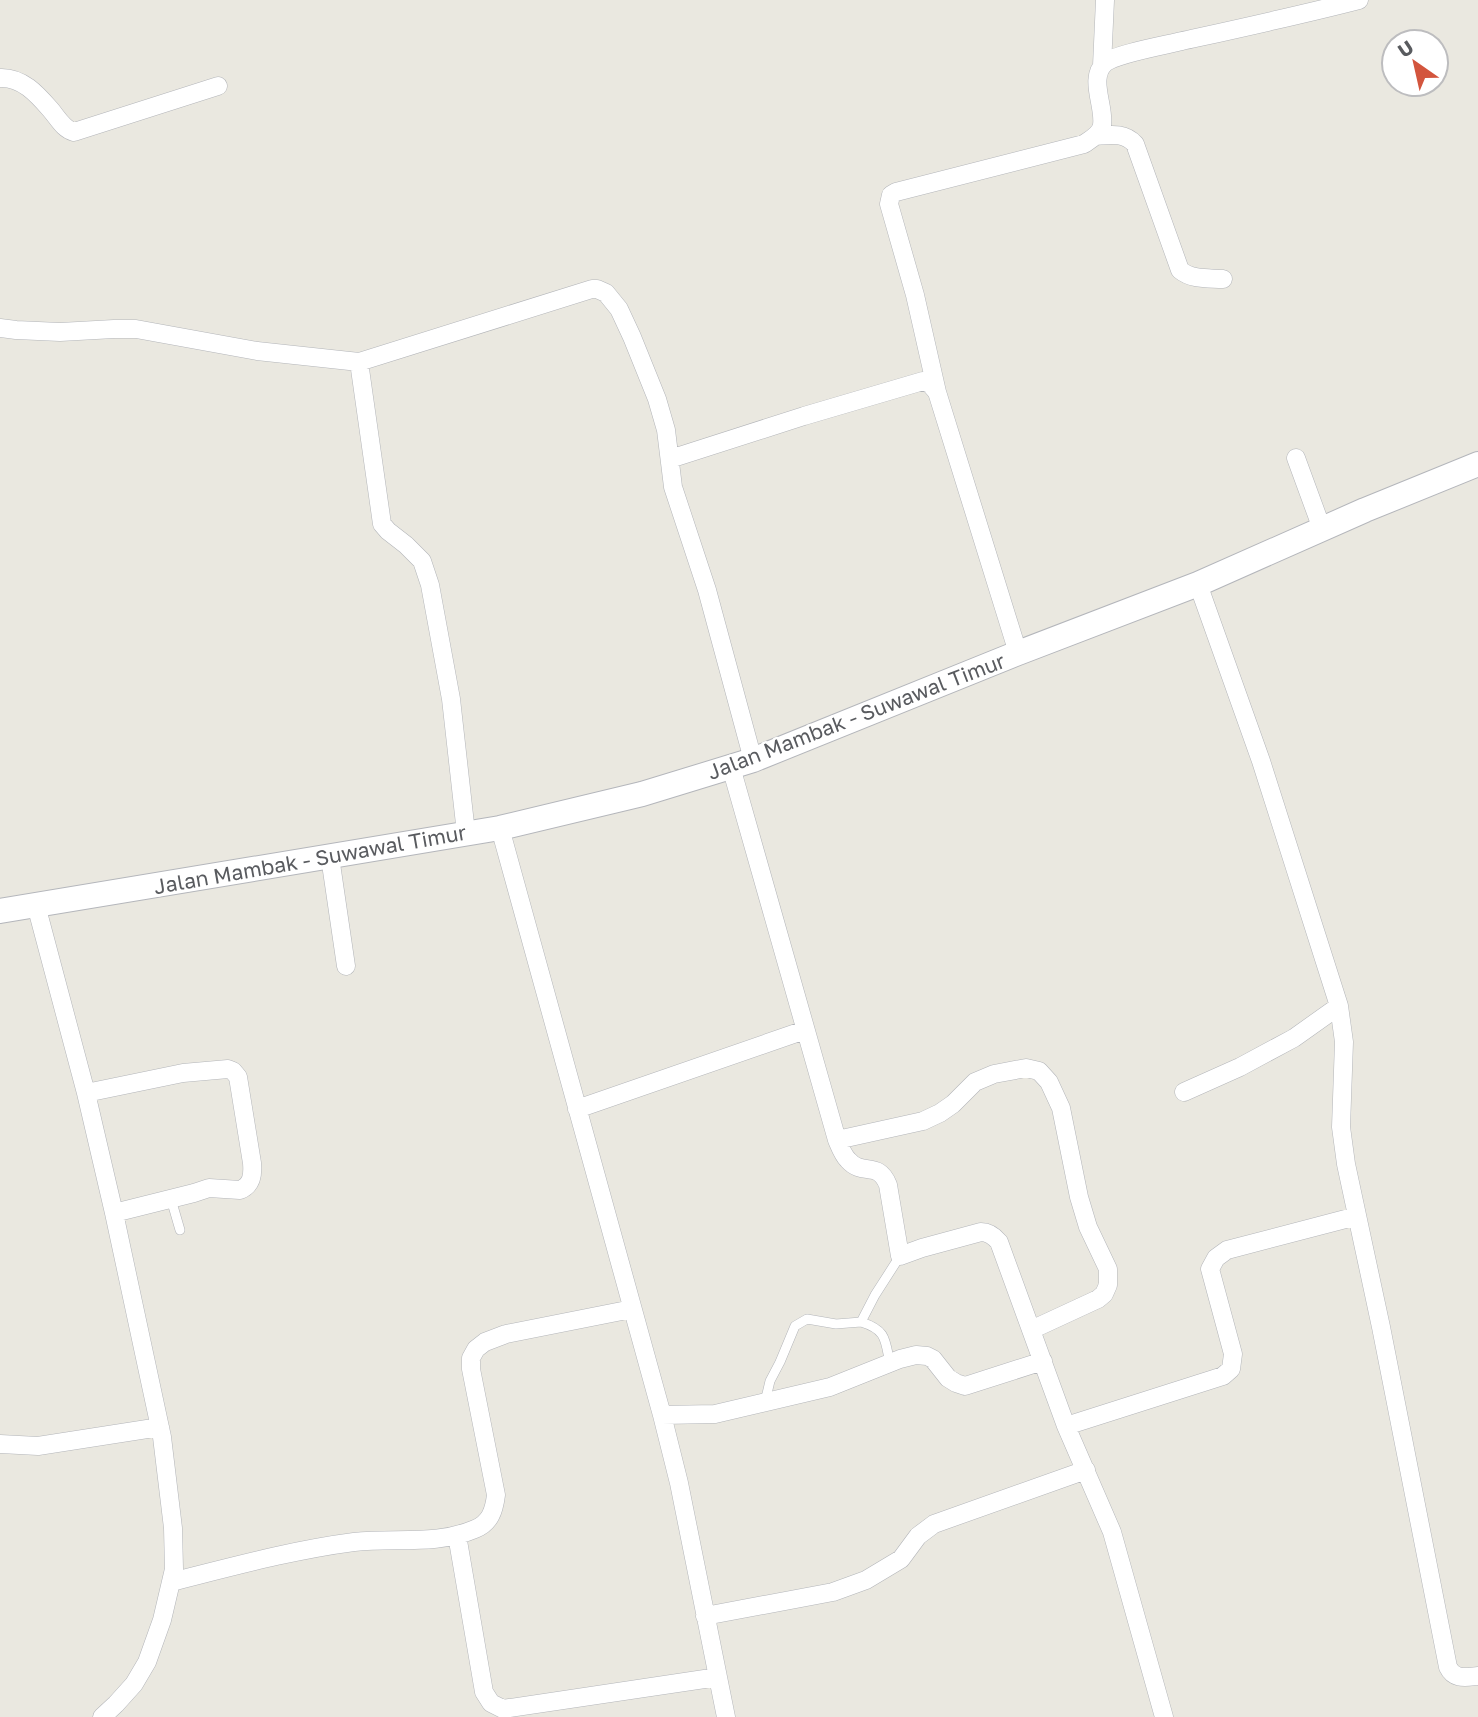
<svg xmlns="http://www.w3.org/2000/svg" width="1478" height="1717" font-family="'Golos Text',sans-serif">
  <rect width="100%" height="100%" fill="#eae8e0"/>
  <g fill="none" stroke-linecap="round" stroke-linejoin="round">
    <defs>
      <path id="lane" d="M171,1199L180,1230
        M890,1364C885,1340 887,1330 861,1322L875,1295L900,1256
        M765,1402L770,1381L780,1362L795,1326L807,1319L836,1324L861,1322"/>
      <path id="street" d="M1102,66L1105,0
        M0,78C22,77 37,94 50,109C58,118 63,129 74,132L218,86
        M1095,136C1110,135 1124,132 1135,144L1180,270C1192,280 1208,278 1223,279
        M0,328L16,330L60,332L114,329H136L257,351L359,362L382,524L388,531L406,545L422,561L430,585L451,699L466,833
        M359,362L592,289H597L606,293L619,309L632,337L657,399L666,430L673,487L707,590L753,760
        M937,392L915,295L889,204L891,195L896,192L1084,144C1091,139 1101,134 1102,125C1105,106 1088,78 1105,63C1115,54 1166,45 1182,41C1241,28 1301,15 1359,0
        M1296,458L1322,529
        M670,459L804,416L923,381L930,384L937,392L1018,653
        M1198,584L1261,761L1339,1006L1344,1042L1341,1127L1346,1164L1381,1327L1448,1667C1454,1680 1466,1677 1478,1676
        M731,767L837,1140C840,1147 843,1155 848,1160C863,1177 878,1160 888,1185L900,1256L922,1248L981,1232C989,1232 994,1236 999,1242L1066,1426L1112,1532L1164,1717
        M500,828L662,1415L679,1483L726,1717
        M330,857L346,966
        M36,905L86,1093L114,1213L162,1437L173,1528L174,1569L162,1620L147,1662L134,1684L116,1704L102,1717
        M1184,1092L1240,1067L1294,1038L1339,1006
        M86,1093L183,1073L228,1069L233,1071L238,1077L252,1163C253,1175 252,1185 240,1190L209,1188L194,1193L114,1213
        M577,1109L805,1030
        M837,1140L923,1121L940,1113L953,1104L975,1082L994,1074L1026,1068L1039,1071L1049,1082L1061,1108L1079,1197L1088,1227L1108,1269V1285L1104,1294L1098,1299L1031,1330
        M662,1415L715,1414L830,1387L900,1359L916,1355L927,1356L933,1359L948,1378L956,1383L965,1386L1043,1361
        M1066,1426L1223,1376L1231,1369L1233,1354L1210,1269L1216,1258L1227,1250L1357,1216
        M0,1444L38,1446L160,1427
        M457,1535L484,1692L491,1703L503,1709L718,1677
        M171,1582C231,1567 292,1550 354,1542C395,1537 435,1546 475,1529C490,1523 494,1511 496,1495L471,1369V1358L476,1349L485,1342L506,1334L632,1309
        M705,1616L833,1592L866,1580L901,1559L918,1536L934,1524L1086,1470"/>
      <path id="secondary" d="M0,911L500,828L642,794L753,760L1018,653L1198,584L1365,510L1478,464"/>
    </defs>
    <use href="#lane" stroke="#b3b5b9" stroke-width="10"/>
    <use href="#street" stroke="#b3b5b9" stroke-width="19"/>
    <use href="#secondary" stroke="#b4b6bb" stroke-width="26"/>
    <use href="#lane" stroke="#fff" stroke-width="9"/>
    <use href="#street" stroke="#fff" stroke-width="18"/>
    <use href="#secondary" stroke="#fff" stroke-width="24"/>
  </g>
  <g text-anchor="middle" dominant-baseline="central" stroke-width="5" stroke-linejoin="round" paint-order="stroke">
    <g font-size="21" fill="#595b5f" stroke="#fff">
      <text transform="translate(856 716) rotate(-21)">Jalan Mambak - Suwawal Timur</text>
      <text transform="translate(310 859) rotate(-10)">Jalan Mambak - Suwawal Timur</text>
    </g>
  </g>
  <g transform="translate(1415 63) rotate(326)"><circle r="33" fill="#ffffff" stroke="#bdbdbf" stroke-width="2"/>
  <path d="M0-5L12 26L0 18L-12 26Z" fill="#d3553d"/>
  <text y="-10" font-size="19" font-weight="bold" text-anchor="middle" fill="#595b5f">U</text>
  </g>
</svg>
